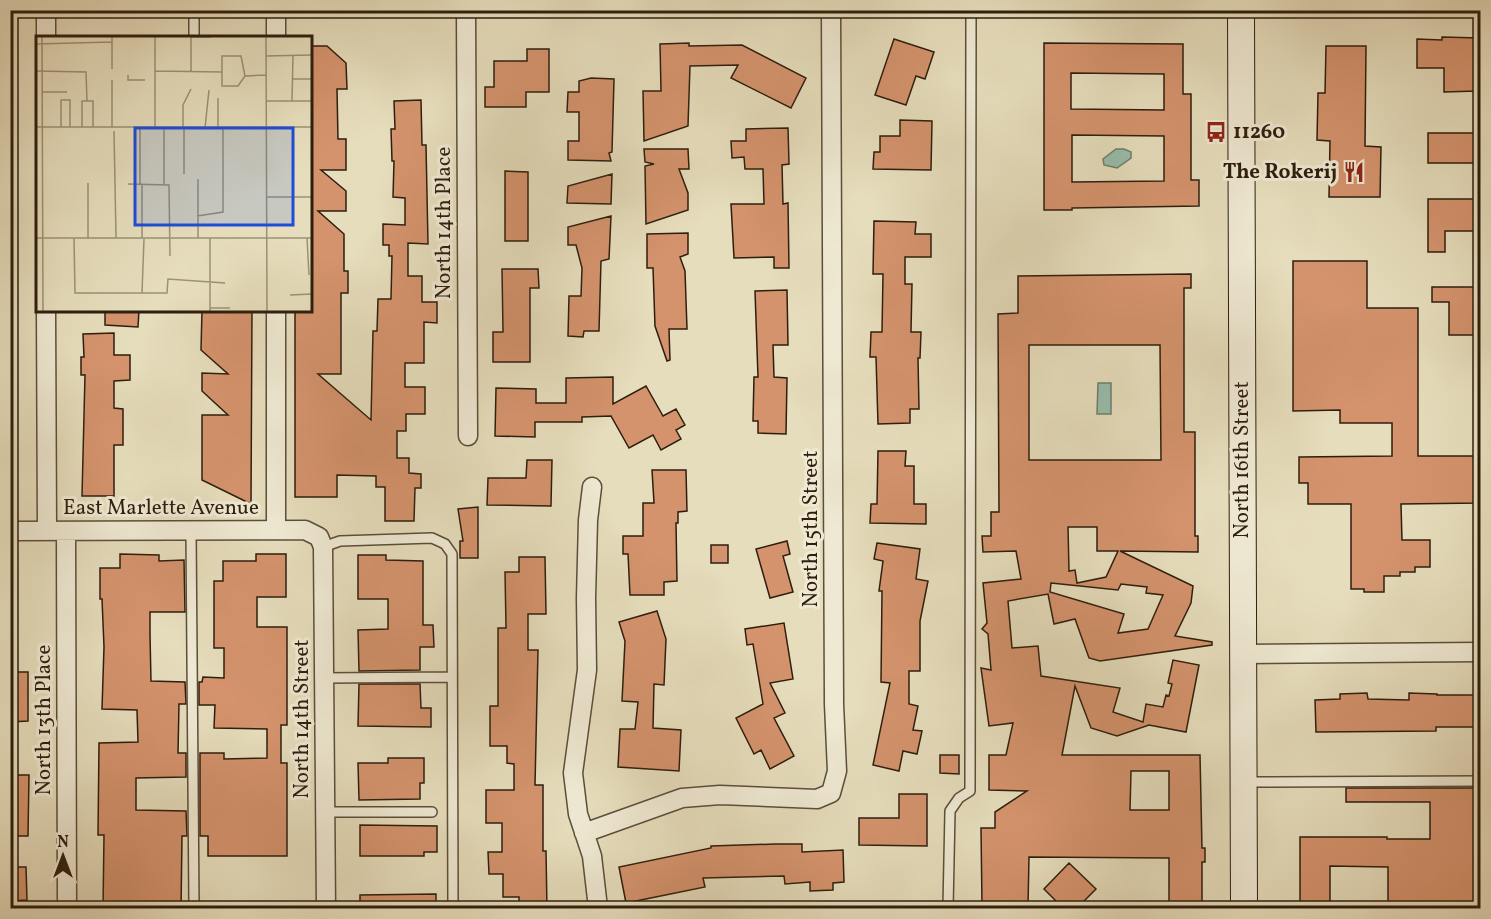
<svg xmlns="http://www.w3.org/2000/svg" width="1491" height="919" font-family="Vollkorn,serif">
  <rect width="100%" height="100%" fill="#e6ddbc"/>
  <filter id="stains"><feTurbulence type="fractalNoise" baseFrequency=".00333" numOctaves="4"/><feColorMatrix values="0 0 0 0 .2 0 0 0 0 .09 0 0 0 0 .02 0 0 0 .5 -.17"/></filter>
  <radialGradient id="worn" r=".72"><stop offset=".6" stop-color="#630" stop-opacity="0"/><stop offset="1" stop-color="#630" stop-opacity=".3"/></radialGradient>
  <path fill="#97bdab" stroke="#6d7d6c" stroke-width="1.5" d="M1116,149H1124L1131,152V158L1117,168L1104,165L1103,159Z
    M1098,383H1111V414H1097Z"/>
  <path fill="#d4936d" stroke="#2e1e0e" stroke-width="1.5" fill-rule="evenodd" d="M1442,37L1480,38V68H1476V91L1444,92V68H1417V39L1442,40Z
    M894,39L934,52L925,79L916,76L906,105L875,95Z
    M689,43V46L742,45L806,78L791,108L731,78L738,65L690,66L688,126L644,141L643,91H661L660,44Z
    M1044,43L1183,44V94H1191V180H1199V206L1072,208V210H1044ZM1071,73L1164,74V110L1071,109ZM1072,135L1164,136V181L1072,182Z
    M310,46H327L346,63L347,89H337L338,139H346V170H321L346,191V211H318L344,234V271H348V293H341V374H318L371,420L373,331H377L378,299H391L392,256H389V245H383V224L405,225V198L393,197L394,161H392L391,129H395L394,101L421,100L422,145H426L428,244L408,243V276H422V302H437V323L424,322V363H405V387H425V414H406V431H397V458H409V473L421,474V488H415L414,521H385V487H376V476L337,475V497H295V310H310Z
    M1326,46H1366L1365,146L1381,147L1380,197H1329L1330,141L1317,140L1318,93H1325Z
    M527,49H549V92H526V107H485V87H494V61H527Z
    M591,78L614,79L612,152L609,153L611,161L568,160V141H579V112H567L568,92H579V81Z
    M900,120L932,121L931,170L873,169L874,152H880V136H900Z
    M788,128L789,164L782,165L783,204L788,203L789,268H774V257L734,258L731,204H764L763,169H745L744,157L732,158L731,141H746V129Z
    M1428,133H1480V163H1428Z
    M644,149H688L689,169H679L688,193V210L646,224L645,166L654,164L645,162Z
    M505,171L528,172V241H505Z
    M612,174L611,204L567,203L568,186Z
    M1428,199H1480V231H1445V252H1428Z
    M611,216L609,259L601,261L599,331H584L583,337L568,336L569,296H581L582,268L576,245H568V227Z
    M874,221L916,222L915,234H931V257H905V284H912L911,332H921L920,358H918L919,409H910V423L878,424L876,357H870L871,332H882L883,274H873Z
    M688,233V254L680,257L685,271L687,329H669L670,360L667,361L655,326L653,268H647V234Z
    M1293,261H1367V308H1418V456H1480V503L1401,504L1402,540H1430V567H1415V572H1400V576H1384V592H1364V589H1351V504H1308V483H1299V457L1392,456V423H1340V410L1293,411Z
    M502,269H538L539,288H530V362H493V332H503Z
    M1191,274V288H1184V432H1195V536H1198V552L1120,551L1193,586L1191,603L1175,636L1212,642V645L1100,661L1089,658L1075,619L1054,624L1048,594L1008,601L1012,648L1038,646L1041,676L1120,688L1113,712L1143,722L1146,704L1163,707L1166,695L1169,696L1172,684L1168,683L1173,660L1199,665L1186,732L1149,725L1117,736L1091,728L1075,686L1062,755H1200L1202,848H1205V862H1202V909H1169V858L1029,857L1028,907L982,906L981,828H995V812L1027,791L989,790V755H1006L1013,723L989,726L981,668L991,670L988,634L982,629L987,623L983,583L1021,579L1016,551L983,552L982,536H991V512H999L998,314L1018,313V276ZM1029,345H1160L1161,460H1029ZM1068,527H1097V551H1118L1106,577L1077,583L1075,570L1069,571ZM1051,583L1118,590L1121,584L1147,587L1146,593L1163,595L1148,629L1118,633L1124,614L1050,592ZM1131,771H1169V810H1130Z
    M1432,287H1480V335H1449V302H1432Z
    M787,290L788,345H773L774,377L787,378L786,434L758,433V421H753L754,377H758L755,291Z
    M105,310H139L138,327L105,325Z
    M202,310H252L251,504L202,480V415H228L202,391V373L228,374L201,350Z
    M114,333V355H130V380L114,381V408L123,409V445H114V496H82L85,375H81V357H84L83,334Z
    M613,377V404L646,386L663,416L676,409L685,425L676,430L681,439L661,450L653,435L629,448L611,416L582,417V422H535V437L495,436L496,388L536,389V403H566V378Z
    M878,451H906L905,466H914V504H926V524L870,523L871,504H877Z
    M527,460H552L551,506L487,505L488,478H526Z
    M652,470H686L687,511L678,512V523H676L677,581L664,582V595H630L628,554H623V536H643V503H654Z
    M478,507V558H460V541H463L458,509Z
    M787,541L790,554L783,556L793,592L770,598L756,549Z
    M877,543L920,549L916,579L928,581L920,621V671H909V704L918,706L913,730L922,731L917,754L903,751L899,771L873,765L890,683L881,682L882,591H879L883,561L874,559Z
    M711,545H728V563H711Z
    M120,554L159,555V561L184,560L185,612H150V635L151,681L185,682L186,704H179L178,753H186V777L136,778V810L186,811L187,836H182L181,909H103L104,835H98L99,743L138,742L137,710L102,709L104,647L102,599H100V568H120Z
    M256,554H286V597H257V627H287V725H281V763H287V856H208V836H200V753H224V759L267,758V729L214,728L215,705H199V682H202L203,677L224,678V648H214V581H223V561H256Z
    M358,555H386V560L423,561V625H433L434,647H420V670L359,671L358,630L388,629V599H358Z
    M519,557H545L546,614H528V650H538L535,785H543V851H546L547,909H519V897H503V874H489L488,852H502V823H486V790H514V764L507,763V746H490V706H498V628H506L505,572H519Z
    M657,611L666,639L664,685L654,684L653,728L681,730L679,771L618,767L620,729H635L638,702L622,701L625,641L619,622Z
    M784,623L793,679L770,683L785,713L774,718L794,756L770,769L761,750L754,754L736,718L763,704L753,644L747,645L745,629Z
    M10,672H28V721L10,722Z
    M359,684H420L421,708H431V727L358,726Z
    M1367,693L1368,699L1409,700V693L1437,694V695H1480V727H1436V731L1316,732L1315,700L1340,699V694Z
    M940,755H959V774L940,773Z
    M388,758H424V783H420V799L359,800L358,763H388Z
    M10,775H29L28,836H10Z
    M1346,788H1480V909H1388V867L1330,866V909H1300V837H1387V839H1430V802H1346Z
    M899,794H927V846L859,845V818H899Z
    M360,825L437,826V852H424V856H360Z
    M775,844H802V852L843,850L844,882L833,883V890L810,891V882L785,884L784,876L703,878L705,887L626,903L619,867L711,848V846Z
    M1069,863L1096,889L1076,909H1064L1044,889Z
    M10,867H26L27,900L10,901Z
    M436,894V909H360V895Z"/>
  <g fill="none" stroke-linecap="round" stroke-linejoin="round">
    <defs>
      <path id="lane" d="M194,38V10
        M191,530L194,908
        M323,547L340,541L432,538L445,544L452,554L453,908
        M324,678L452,677
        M1246,782L1480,781
        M325,812H432
        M948,908L950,811L959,798L970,791L971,10"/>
      <path id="street" d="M276,10V38
        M466,10L468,436
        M46,38V10
        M46,310L47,531
        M276,310V530
        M592,487L588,520L586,598L587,670L573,773L578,814L592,856L598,908
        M10,531L305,530L319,537L323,547L326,908
        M66,531L67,908
        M1243,654L1480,652
        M584,833L682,798L720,795L817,799L831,793L837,771L834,704L831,10"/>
      <path id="secondary" d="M1241,10L1244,908"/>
    </defs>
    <use href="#lane" stroke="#5c4e3a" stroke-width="12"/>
    <use href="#street" stroke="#5c4e3a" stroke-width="21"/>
    <use href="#secondary" stroke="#2e1e0e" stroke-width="28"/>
    <use href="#lane" stroke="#efe9d3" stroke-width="9"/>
    <use href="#street" stroke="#efe9d3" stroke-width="18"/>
    <use href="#secondary" stroke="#efe9d3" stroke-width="26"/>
  </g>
  <defs>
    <symbol id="bus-bare" viewBox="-9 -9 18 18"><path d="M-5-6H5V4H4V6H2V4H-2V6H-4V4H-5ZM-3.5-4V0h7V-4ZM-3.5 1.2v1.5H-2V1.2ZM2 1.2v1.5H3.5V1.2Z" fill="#8f2418" stroke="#efe9d3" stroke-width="2.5" paint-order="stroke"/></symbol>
    <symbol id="restaurant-bare" viewBox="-9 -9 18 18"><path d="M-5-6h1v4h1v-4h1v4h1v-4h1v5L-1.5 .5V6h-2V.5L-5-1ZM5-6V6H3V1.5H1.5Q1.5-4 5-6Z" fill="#8f2418" stroke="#efe9d3" stroke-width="2.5" paint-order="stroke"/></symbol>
  </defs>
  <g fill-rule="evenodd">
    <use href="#bus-bare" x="1201" y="117" width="30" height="30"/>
    <use href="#restaurant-bare" x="1339" y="157" width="30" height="30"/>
  </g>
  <g text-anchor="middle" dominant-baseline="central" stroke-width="6" stroke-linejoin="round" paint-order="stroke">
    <g font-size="21" font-weight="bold" fill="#2e1e0e" stroke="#efe9d3" text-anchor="start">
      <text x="1233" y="132">11260</text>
      <text x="1337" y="172" text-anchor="end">The Rokerij</text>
    </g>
    <g font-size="21" fill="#2e1e0e" stroke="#efe9d3">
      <text transform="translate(444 223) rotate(-90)">North 14th Place</text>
      <text transform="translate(1242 460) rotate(-90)">North 16th Street</text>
      <text x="161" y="508">East Marlette Avenue</text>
      <text transform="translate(811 529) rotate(-90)">North 15th Street</text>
      <text transform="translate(302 719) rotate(-90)">North 14th Street</text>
      <text transform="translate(44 720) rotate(-90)">North 13th Place</text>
    </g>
  </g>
  <g transform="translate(36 36)">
    <rect width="276" height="276" fill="#e6ddbc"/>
    <path fill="none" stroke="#9c9176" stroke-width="1.5" d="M6,1L7,275M76,1V33M155,1H175M230,1L231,275M0,8L76,6M230,20L276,19M0,35L50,36L51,65M119,35L186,36M155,35V1M92,39V44H109M209,40L205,20H186V50H202L209,40L230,39M256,43H276M76,44V91M6,56H31M182,62V92M230,65H276M256,65L257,19M0,91H276M25,91V64H34V91M46,91V65H57V91M104,92V148M119,92V1M128,92V148M147,92V69L155,53M148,92V138M169,92L173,54M78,95L80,202M162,143V202M52,147V202M92,148L133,149L134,220M106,148V202M230,161H276M161,180L187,176V92M0,202H276M38,202L39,257H131L132,243L189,247M174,202V275M271,202L273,239M106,257L108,203M254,259L276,258M174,272H194"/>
    <path fill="#1d4ed8" fill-opacity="0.15" stroke="#1d4ed8" stroke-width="3" d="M99,92H257V189H99Z"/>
    <rect width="276" height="276" fill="none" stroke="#2e1e0e" stroke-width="3"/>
  </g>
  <rect width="1491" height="919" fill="none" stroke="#e6ddbc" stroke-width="36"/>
  <rect x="12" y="12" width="1467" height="895" fill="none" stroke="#2e1e0e" stroke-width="3"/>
  <rect x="18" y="18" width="1455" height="883" fill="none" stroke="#2e1e0e" stroke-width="1.5"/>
  <g transform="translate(63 856)" stroke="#efe9d3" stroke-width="4.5" paint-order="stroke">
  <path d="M0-4.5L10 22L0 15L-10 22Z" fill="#2e1e0e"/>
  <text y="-9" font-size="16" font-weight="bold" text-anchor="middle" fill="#2e1e0e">N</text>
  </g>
  <rect width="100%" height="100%" filter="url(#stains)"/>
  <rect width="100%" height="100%" fill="url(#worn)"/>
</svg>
